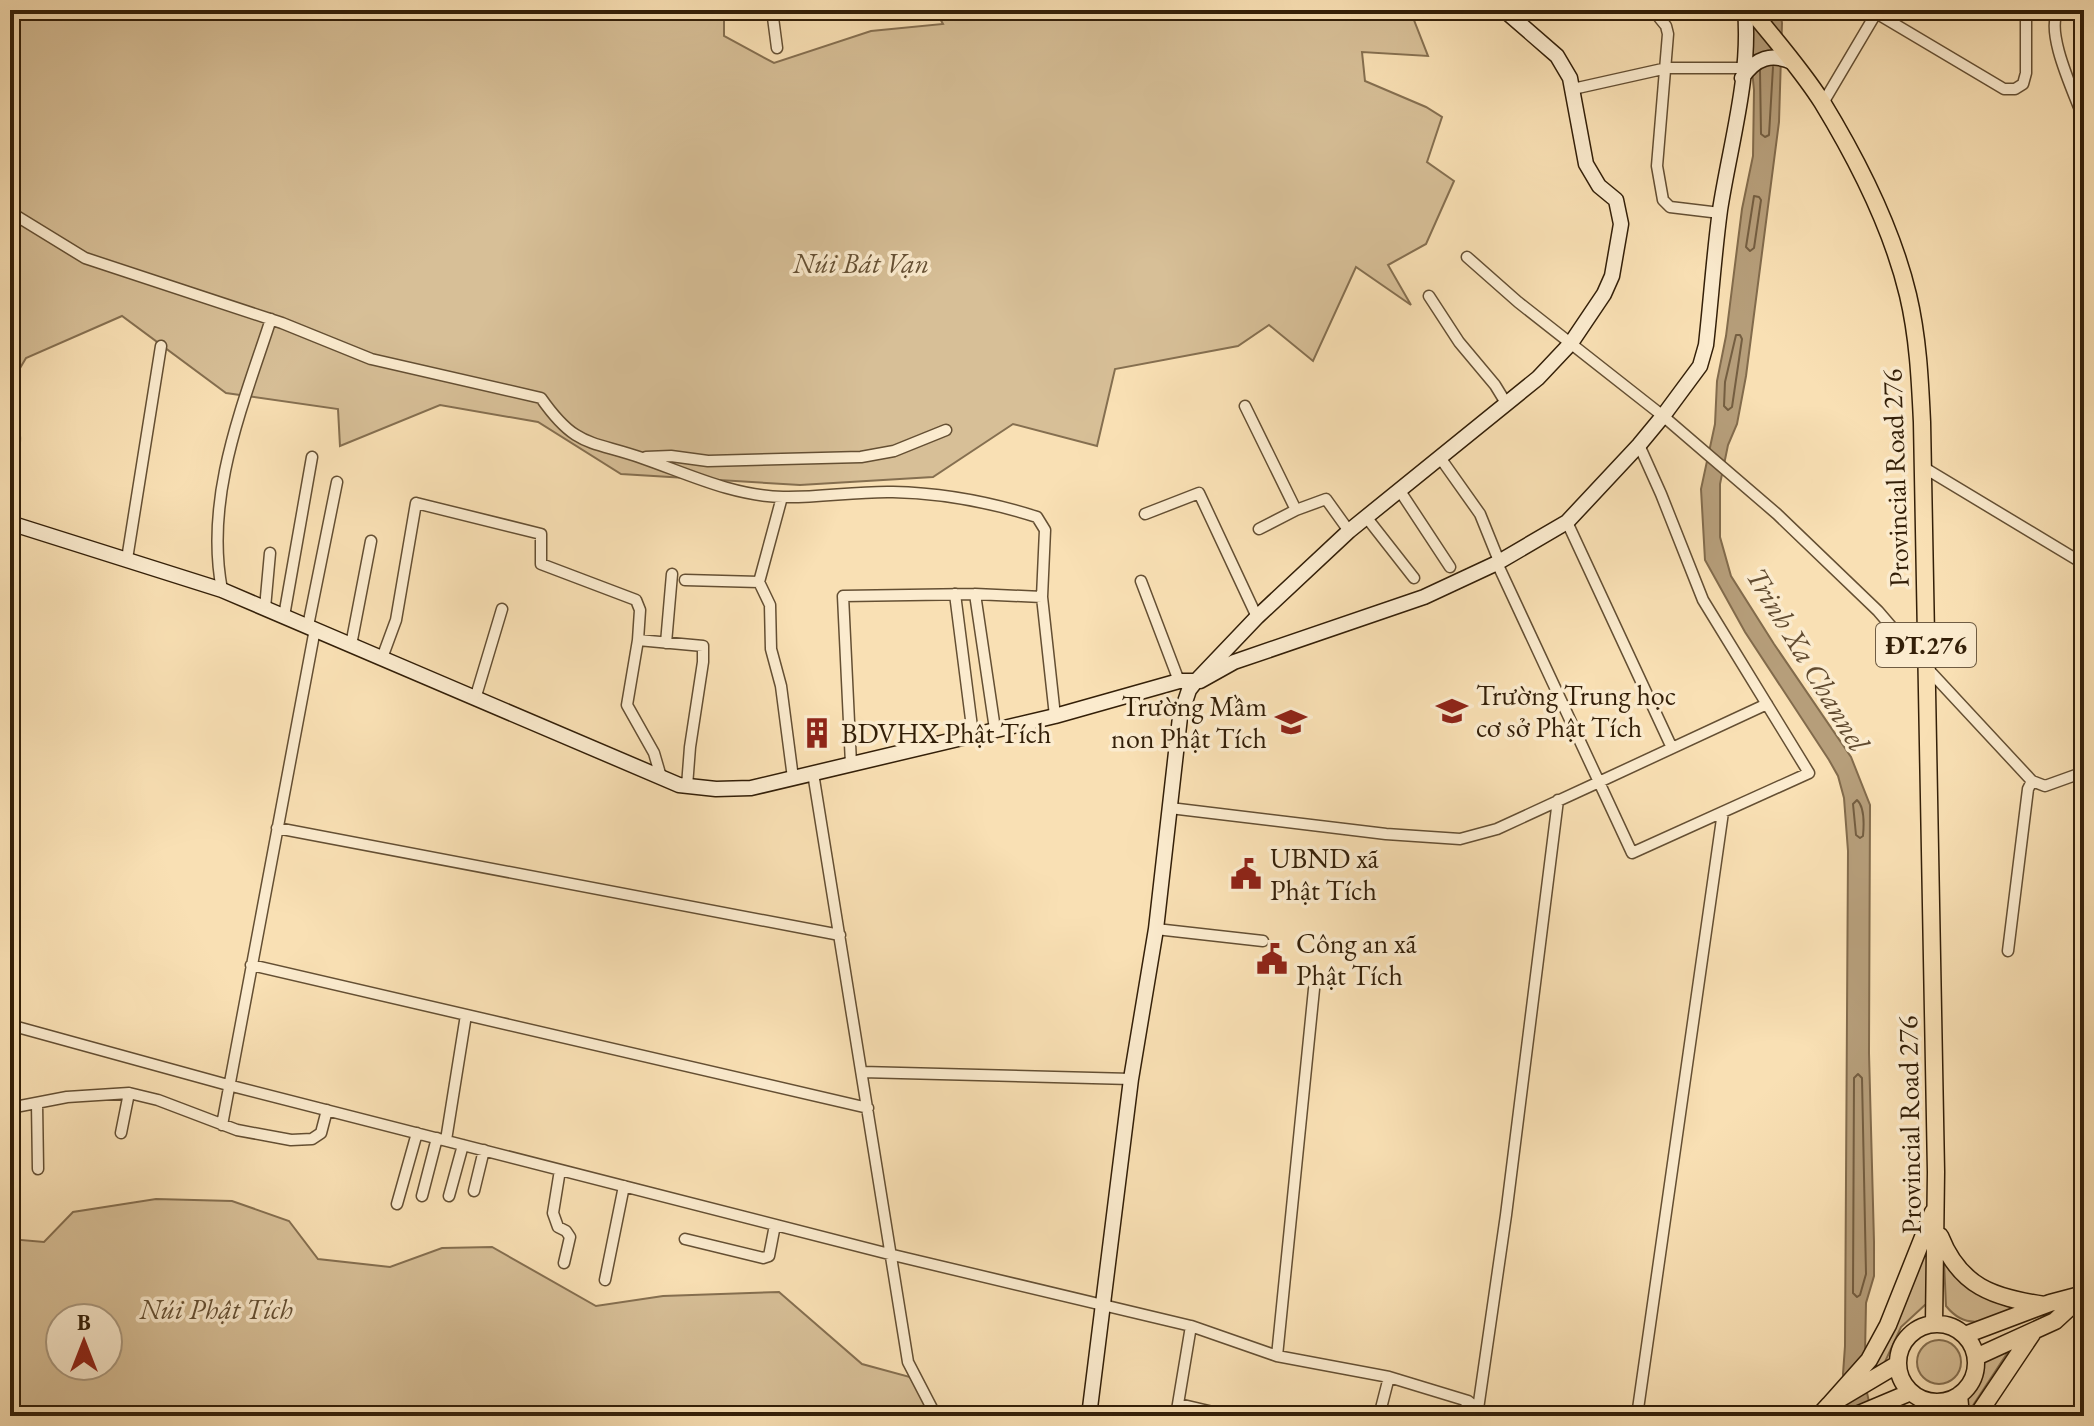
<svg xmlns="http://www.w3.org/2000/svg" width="2094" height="1426" font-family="'EB Garamond',serif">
  <rect width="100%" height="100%" fill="#f9e0b4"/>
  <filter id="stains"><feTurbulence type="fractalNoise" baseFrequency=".0025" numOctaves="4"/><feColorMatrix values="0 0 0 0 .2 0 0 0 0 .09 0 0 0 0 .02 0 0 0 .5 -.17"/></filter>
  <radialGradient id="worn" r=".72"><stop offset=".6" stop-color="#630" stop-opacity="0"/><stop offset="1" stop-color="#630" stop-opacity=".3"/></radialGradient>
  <path fill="#d7bf97" stroke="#856f50" stroke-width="2" fill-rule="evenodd" d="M10,10H724V36L774,63L871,31L943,24L935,10H1410L1428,56L1362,52L1365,81L1426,107L1442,117L1427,162L1454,181L1426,244L1388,265L1411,305L1356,267L1313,361L1269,325L1238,346L1115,369L1097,446L1013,424L933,477L800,485L621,474L538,422L440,405L340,446L338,409L226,393L122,316L26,358L10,385Z
    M156,1199L232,1201L289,1221L318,1259L390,1267L442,1248L492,1247L596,1306L663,1296L779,1292L862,1364L910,1377L932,1416H10V1239L44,1242L73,1212ZM60,1318H108V1366H60Z
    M1928,1241L1926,1304L1901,1327L1884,1364L1861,1378Z
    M1944,1261L2016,1306C1990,1320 1968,1333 1946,1306Z
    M1917 1362a22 22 0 1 1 44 0a22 22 0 1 1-44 0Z
    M2008,1348V1352L1966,1416L1963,1400L1974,1386L1986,1359Z"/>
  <path fill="#b69e7a" stroke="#826b4c" stroke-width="2" d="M1746,10H1780L1782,23L1779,122L1746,376L1737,424L1728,445L1720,484V537L1731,576L1774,644L1851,757L1870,805L1869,1053L1874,1242V1276L1866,1303L1865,1354L1866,1388L1872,1416H1846L1843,1374L1845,1346L1848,851L1844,798L1838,776L1829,760L1745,632L1705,560L1701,489L1715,424L1717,381L1726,336L1742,209L1753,156L1754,90Z"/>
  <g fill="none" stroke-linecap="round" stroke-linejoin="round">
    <path stroke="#745e41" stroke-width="2" d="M1760,71L1761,134L1765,137L1769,135L1773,67
      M1754,196L1759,197L1761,200L1754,248L1750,251L1746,247Z
      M1736,335H1740L1742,339L1732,407L1728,410L1724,406L1725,382Z
      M1857,800C1865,807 1864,825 1863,836L1860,838L1856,835L1853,804Z
      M1858,1074L1862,1078L1866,1274L1860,1295L1857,1297L1853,1293L1854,1078Z"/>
    <defs>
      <path id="street" d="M772,10L777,48
        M1653,10L1666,26L1668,34L1657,166L1663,200L1670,207L1720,213
        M1871,10L2004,89H2015L2023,84L2026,73V10
        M2059,10C2043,30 2076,97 2084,120
        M1573,89L1667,68H1743
        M1823,103L1878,10
        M10,212L85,258L282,323L371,359L541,398C576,448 590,440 642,458C688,474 733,496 783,497C819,498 856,491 893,492C942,493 990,502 1037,517L1045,530L1042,597L1055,716
        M1467,257L1518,302L1663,416L1777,514L1878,611L1926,667L2032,781L2045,786L2084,772
        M1429,296L1459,342L1495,385L1506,403
        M10,402L14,380
        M1245,406L1296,510
        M10,411C18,433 14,452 10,475
        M1639,445L1661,494L1703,600L1809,773L1632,853L1599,782L1767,704
        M646,457L671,456L708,461L861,457L894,451L946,430
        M1441,459L1480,514L1499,561
        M1923,467L2084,564
        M1400,491L1450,567
        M782,497L759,582L770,605L771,649L781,686L793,778
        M1145,514L1199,493L1257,617
        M1367,518L1414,578
        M1567,522L1672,748
        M2082,527H2084
        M1259,529L1296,510L1326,499L1349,531
        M127,559L161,346
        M685,580L759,582
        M1141,581L1179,681
        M222,590C204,497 243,405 271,319
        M955,594L973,735
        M975,594L995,729
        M265,608L270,553
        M284,616L312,457
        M308,626L337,482
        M638,640L703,646V662L690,747L687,786
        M666,643L672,574
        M351,645L371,541
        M382,658L396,620L416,503L541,534V564L636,600L640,610L638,640L627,705L654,753L661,777
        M475,699L502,609
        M851,764L843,596L975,594L1042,597
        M813,773L908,1362L936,1416
        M1170,808L1386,834L1460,839L1497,829L1599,782L1497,563
        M277,828L840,935
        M1156,929L1263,941
        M2008,951L2028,789L2032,781
        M251,965L868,1108
        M10,1025L228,1085L893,1255L1191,1326L1277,1356L1389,1377L1468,1401L1478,1409L1505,1416
        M862,1072L1131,1079
        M37,1103L38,1169
        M10,1108L67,1097L129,1093L158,1100L237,1130L291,1140L312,1139L321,1133L327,1110
        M222,1125L315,629
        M121,1133L129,1093
        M446,1140L466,1015
        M560,1170L553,1213L558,1227L566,1231L570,1237L564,1263
        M474,1191L484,1150
        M422,1196L437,1138
        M449,1196L463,1145
        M397,1204L417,1133
        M685,1239L763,1258L769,1256L775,1225
        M605,1280L624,1186
        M1277,1356L1314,989
        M1179,1404L1230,1416
        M1478,1409L1506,1215L1558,800
        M1176,1416L1191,1326
        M1379,1416L1389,1377
        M1463,1416L1468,1401
        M1637,1416L1723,812"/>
      <path id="secondary" d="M1742,78C1755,58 1772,52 1794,63
        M10,523L222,590L679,785L716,789L751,788L1055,716L1179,681H1200L1234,662L1424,597L1497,563L1567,522L1639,445L1663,416L1700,366L1706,345C1711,300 1714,255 1720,210C1730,145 1751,76 1745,10
        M1089,1416L1131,1079L1156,929L1180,717L1189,690L1196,681L1257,617L1349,531L1538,378L1571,343L1604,294L1612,276L1621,224L1616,200L1599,186L1586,164L1570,78L1557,56L1504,10"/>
      <path id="primary" d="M1751,10C1775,40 1801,69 1822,102C1858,161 1892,228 1908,295C1918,337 1920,380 1922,422L1936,1172L1934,1324
        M1940,1236C1960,1287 1993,1297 2044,1305
        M1898 1363a39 39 0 1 1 78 0a39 39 0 1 1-78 0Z
        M1965,1335L2050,1303L2084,1294
        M1976,1357L2055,1321L2081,1297
        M1959,1395L1961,1416
        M1829,1405L1869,1360L1888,1325L1933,1212
        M1819,1416L1829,1405L1898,1364
        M1854,1416L1911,1392
        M1977,1416L2032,1334"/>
    </defs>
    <use href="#street" stroke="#644f33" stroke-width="13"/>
    <use href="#secondary" stroke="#331f08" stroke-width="17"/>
    <use href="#primary" stroke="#331f08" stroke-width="19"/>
    <use href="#street" stroke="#fbebce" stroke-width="10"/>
    <use href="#secondary" stroke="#fbebce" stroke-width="14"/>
    <use href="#primary" stroke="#f9e0b4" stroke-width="16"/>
  </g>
  <defs>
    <symbol id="school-bare" viewBox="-9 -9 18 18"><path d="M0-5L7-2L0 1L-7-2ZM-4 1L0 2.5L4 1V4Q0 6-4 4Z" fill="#8f2418" stroke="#fbebce" stroke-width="2.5" paint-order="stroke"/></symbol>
    <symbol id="building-bare" viewBox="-9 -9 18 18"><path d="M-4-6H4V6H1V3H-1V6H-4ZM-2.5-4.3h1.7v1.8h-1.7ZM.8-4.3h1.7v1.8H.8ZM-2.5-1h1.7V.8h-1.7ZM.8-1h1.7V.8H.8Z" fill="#8f2418" stroke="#fbebce" stroke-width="2.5" paint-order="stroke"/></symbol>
    <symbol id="civic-bare" viewBox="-9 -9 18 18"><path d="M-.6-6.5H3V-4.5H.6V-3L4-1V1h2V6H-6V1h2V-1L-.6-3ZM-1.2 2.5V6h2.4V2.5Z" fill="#8f2418" stroke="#fbebce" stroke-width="2.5" paint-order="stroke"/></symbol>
  </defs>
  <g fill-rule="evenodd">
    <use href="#school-bare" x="1430" y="689" width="44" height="44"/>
    <use href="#school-bare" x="1269" y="700" width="44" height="44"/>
    <use href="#building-bare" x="795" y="711" width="44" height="44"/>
    <use href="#civic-bare" x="1224" y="852" width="44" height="44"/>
    <use href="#civic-bare" x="1250" y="937" width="44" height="44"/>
  </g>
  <g text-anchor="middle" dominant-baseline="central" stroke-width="7" stroke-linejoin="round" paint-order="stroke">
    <rect fill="#fbebce" stroke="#6f5c43" stroke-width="2" x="1876" y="623" width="100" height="44" rx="6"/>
    <g font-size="26" font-weight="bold" fill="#331f08">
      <text x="1926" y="645">ĐT.276</text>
    </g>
    <g font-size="28" font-style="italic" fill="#644f33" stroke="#fbebce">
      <text x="861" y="263">Núi Bát Vạn</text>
      <text x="216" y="1309">Núi Phật Tích</text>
    </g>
    <g font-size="28" fill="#331f08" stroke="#fbebce">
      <text transform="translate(1895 478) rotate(-92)">Provincial Road 276</text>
      <text transform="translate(1909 1125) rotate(-91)">Provincial Road 276</text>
    </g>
    <g font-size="28" fill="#331f08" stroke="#fbebce" text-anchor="start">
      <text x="1476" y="695">Trường Trung học<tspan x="1476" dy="32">cơ sở Phật Tích</tspan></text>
      <text x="1267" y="706" text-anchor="end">Trường Mầm<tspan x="1267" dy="32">non Phật Tích</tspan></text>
      <text x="841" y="733">BDVHX Phật Tích</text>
      <text x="1270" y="858">UBND xã<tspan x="1270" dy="32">Phật Tích</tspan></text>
      <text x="1296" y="943">Công an xã<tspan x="1296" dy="32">Phật Tích</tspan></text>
    </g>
    <g font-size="30" font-style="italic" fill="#614b30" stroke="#fbebce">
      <text transform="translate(1808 659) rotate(59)">Trinh Xa Channel</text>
    </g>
  </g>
  <rect width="2094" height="1426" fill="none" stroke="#f9e0b4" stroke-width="40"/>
  <rect x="12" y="12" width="2070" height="1402" fill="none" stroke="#331f08" stroke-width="4"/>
  <rect x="20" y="20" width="2054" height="1386" fill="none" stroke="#331f08" stroke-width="2"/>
  <g transform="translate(84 1342)"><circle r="38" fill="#fbebce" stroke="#ab997f" stroke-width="2"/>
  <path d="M0-6L14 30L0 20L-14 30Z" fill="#8f2418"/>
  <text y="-12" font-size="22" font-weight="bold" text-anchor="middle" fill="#331f08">B</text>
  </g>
  <rect width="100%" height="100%" filter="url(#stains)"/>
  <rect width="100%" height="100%" fill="url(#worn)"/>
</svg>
